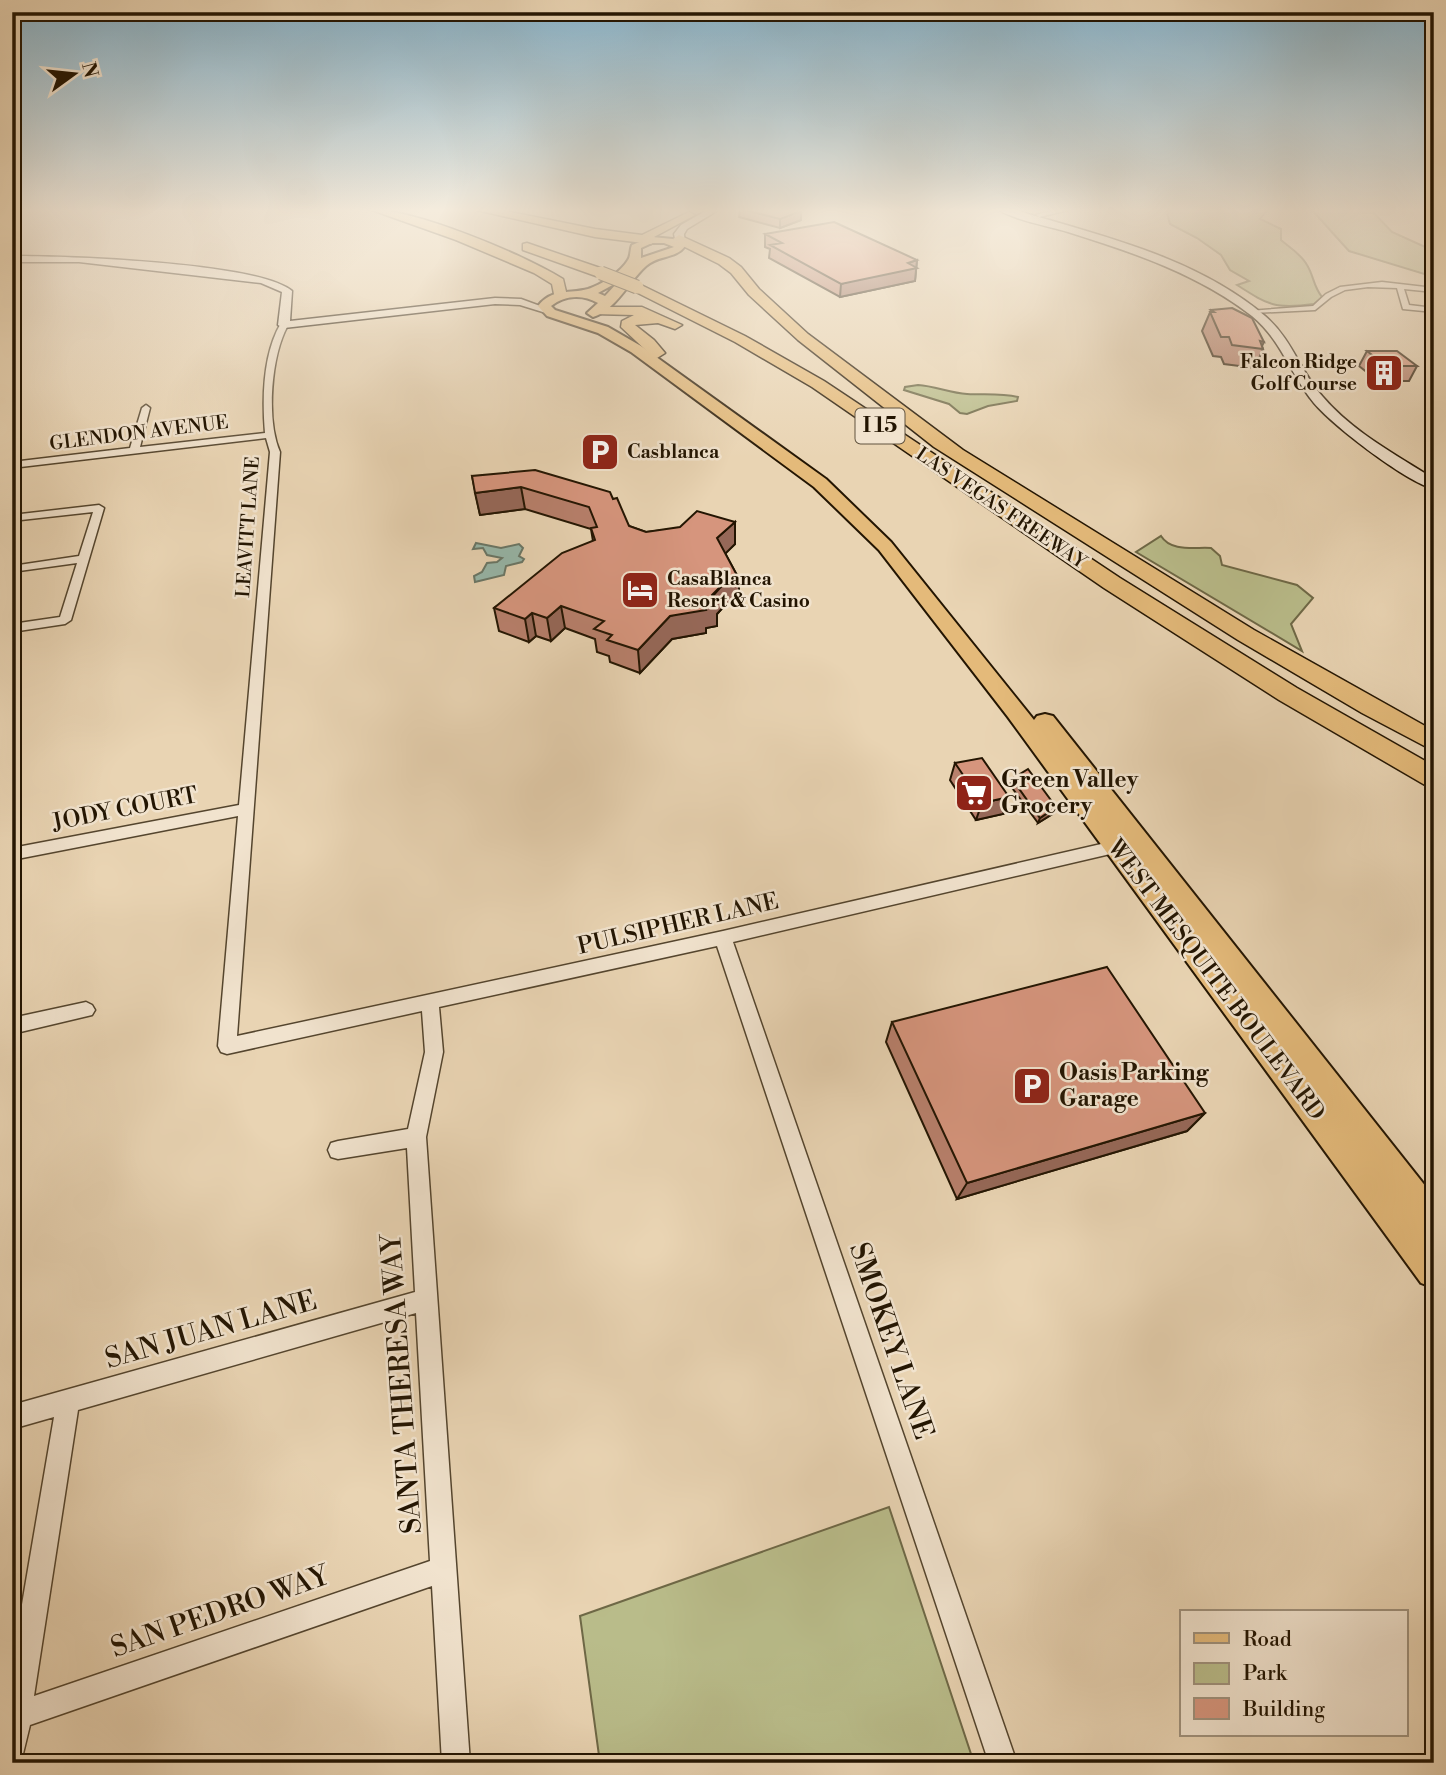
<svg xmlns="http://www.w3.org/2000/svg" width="1446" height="1775" font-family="'Libre Bodoni',serif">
  <rect width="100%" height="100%" fill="#e9d4b3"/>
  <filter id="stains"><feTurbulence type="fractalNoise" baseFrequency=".00286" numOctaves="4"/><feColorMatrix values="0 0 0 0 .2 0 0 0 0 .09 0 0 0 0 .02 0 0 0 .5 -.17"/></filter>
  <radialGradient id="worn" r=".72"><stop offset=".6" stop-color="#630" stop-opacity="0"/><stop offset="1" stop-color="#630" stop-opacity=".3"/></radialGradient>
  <path fill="#b9bc8a" stroke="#6e6846" stroke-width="2" d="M1166,209H1268L1260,219L1281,229V240C1290,248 1301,254 1307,265C1314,276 1313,286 1322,297L1314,304C1275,309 1270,306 1237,285L1249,281L1230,270L1221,255L1197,238L1170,224Z
    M1311,209H1370L1392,232L1434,251V277L1349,251Z
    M918,385C935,386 950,393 967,394C985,395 1001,393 1018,397L1017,401L988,406L967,414L960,413L949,404L904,390L905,387Z
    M1161,536C1171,552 1194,547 1211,548L1220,556L1222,565L1297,585L1313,598L1291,624L1302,651L1136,552Z
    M889,1507L974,1763H600L580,1616Z"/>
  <path fill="#97b8ab" stroke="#697767" stroke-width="2" d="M476,543L501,548L519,544L523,548L519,556L524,559L522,562L506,566L504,575L475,582L474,576L482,572L487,563L497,562L502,558L487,555L483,548L473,549Z"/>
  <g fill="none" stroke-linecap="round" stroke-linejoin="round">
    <defs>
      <path id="minor" d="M1058,209H1073L1039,217L1036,215Z
        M1382,282L1434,288V292L1404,289L1409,305L1434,308V312L1403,309L1397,288L1368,287L1345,290L1331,297L1315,310L1253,313L1249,311L1313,306L1326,294L1340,287Z
        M281,323L288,325C271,356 266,420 280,452L237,1036L723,931L1123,839L1131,845L1123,851L733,942L1017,1763H989L717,946L439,1007L443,1052L426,1137L470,1763H442L432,1586L30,1725L22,1758L12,1762V1663L54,1417L12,1429V1405L415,1292L407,1148L338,1159L331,1157L328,1150L331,1143L338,1141L408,1129L425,1052L422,1011L227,1054L221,1052L218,1046L238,816L12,860V848L239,805L270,452L266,438L12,468V462L130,448L142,408L146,405L150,408L140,447L265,433C262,397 263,354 281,323ZM416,1313L430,1561L34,1696L78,1410Z
        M15,419L20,422L12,431V420Z
        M99,505L104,508L71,620L65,624L12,632V624L60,617L77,563L12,572V566L79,556L93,512L12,521V515Z
        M86,1002L92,1005L95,1010L92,1015L12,1034V1018Z"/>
      <path id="secondary" d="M709,209H720L687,229L684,234L685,246L677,248L674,234L681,225Z
        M997,209H1012C1097,235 1195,256 1265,316C1293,340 1300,372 1323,397C1353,432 1395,454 1434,479V489C1406,482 1327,422 1310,398C1289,370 1280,339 1252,316C1198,274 1132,252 1068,232C1045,225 1017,221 997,209Z
        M12,256C64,256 257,262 292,291L290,321L495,298L521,299L551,310L546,313L520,305L495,304L284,328L278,325L282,292L261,283L79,262H12Z"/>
      <path id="primary" d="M652,237L673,239L685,246C676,259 658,255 646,266C629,281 616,310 593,317L587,313L598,303C583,294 565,295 551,306L555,310L608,327L641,346L826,479L891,542L1034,720L1037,716L1045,714L1053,716L1434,1197V1288L1421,1283L1008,717L879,550L814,487L631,352L598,333L547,316L538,306C552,288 570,294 588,289C601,285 621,272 628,260C631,256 630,249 632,245ZM664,243L674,247L641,258V248L652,243ZM618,282L605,296L598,293Z"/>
      <path id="motorway" d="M369,209C415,209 522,254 563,279L567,296L560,300L555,299L552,284L534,273L456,240Z
        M472,209H496L595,229L642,235L689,212L695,215L654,237L657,240L651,244L595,237Z
        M679,235L729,258L741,267L759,289L808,334L963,450L1254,630L1434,731V751L1362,713L1238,640L934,447L798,340L749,295L731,273L719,264L675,242L673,239Z
        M527,243L606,270L608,273L601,277L596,276L523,250V244Z
        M637,283L745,336L824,381L1120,578L1297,688L1434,766V787L1425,785L1279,700L1104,588L812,387L735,342L632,290L630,287Z
        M599,307H642L682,325L675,329L658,323L635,325L654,340L665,353L657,358L652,356L621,327L622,321L634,315L594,314V308Z"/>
    </defs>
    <use href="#minor" stroke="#54452e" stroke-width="3"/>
    <use href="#secondary" stroke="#231502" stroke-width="3"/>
    <use href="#primary" stroke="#231502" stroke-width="4"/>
    <use href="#motorway" stroke="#231502" stroke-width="3"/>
    <use href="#minor" fill="#f1e3ce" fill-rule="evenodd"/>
    <use href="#secondary" fill="#f1e3ce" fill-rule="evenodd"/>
    <use href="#primary" fill="#e4ba7a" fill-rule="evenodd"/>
    <use href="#motorway" fill="#e4ba7a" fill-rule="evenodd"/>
    <defs>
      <path id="motorway-bridge" d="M601,273L637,287"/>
    </defs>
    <use href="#motorway-bridge" stroke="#231502" stroke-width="15" stroke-linecap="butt"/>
    <use href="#motorway-bridge" stroke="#e4ba7a" stroke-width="13"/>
  </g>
  <path fill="#b8806c" stroke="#231502" stroke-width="2" d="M740,209L801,211V220L780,228L739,217Z
    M765,234L917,260L915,281L840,297L769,258L770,249L765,247Z
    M1211,310L1264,342L1262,346L1263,349L1255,368L1224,364L1221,357L1213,356L1202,331Z
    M1367,351L1417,366L1409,381H1378L1359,366Z
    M472,476L613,499L629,526L646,532L735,522V544L725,553L739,579V602L726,604L717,614V626L706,628V633L672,639L640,673L610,662L609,656L597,652L595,639L565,628L551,641L536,636L529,642L499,631L494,608L593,541L591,529L525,509L480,515Z
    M955,763L1003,814L976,820L950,780Z
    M1012,779L1054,813L1038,823L1010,785Z
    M892,1022L1205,1113L1187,1131L957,1199L886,1042Z"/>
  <path fill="#966858" stroke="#231502" stroke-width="2" d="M801,211V220L780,228V219Z
    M917,260L915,281L840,297L841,284Z
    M521,487L525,509L480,515L475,493Z
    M735,522V544L718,561L717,538Z
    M739,579V602L726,604L717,614V626L706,628V633L672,639L640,673L638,650L670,616L704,606L726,581Z
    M561,606L565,628L551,641L547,618Z
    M532,613L536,636L529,642L525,619Z
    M1009,797L1003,814L976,820L982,803Z
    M1056,807L1054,813L1038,823L1040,818Z
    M1205,1113L1187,1131L957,1199L967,1183Z"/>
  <path fill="#d6957d" stroke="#231502" stroke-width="2" d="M741,209H792L801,211L780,219Z
    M834,222L917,260L908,263L917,268L841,284L770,245L782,243L765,234Z
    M1232,308L1252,318L1264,342L1260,341L1263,349L1232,345L1229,337H1221L1210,312H1214L1211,310Z
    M1367,351H1397L1417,366H1386Z
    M535,470L610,492L613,499L617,498L629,526L646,532L680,527L697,511L735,522L717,538L739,579L726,581L712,595L716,604L704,606L706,610L670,616L638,650L607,640L612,635L594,629L604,621L561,606L547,618L532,613L525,619L494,608L562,553L595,540L591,528L597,527L589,507L521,487L475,493L472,476Z
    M982,758L1009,797L982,803L955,763Z
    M1028,769L1056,807L1040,818L1012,779Z
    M1107,967L1205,1113L967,1183L892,1022Z"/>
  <linearGradient id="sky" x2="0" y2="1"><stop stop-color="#87b6d0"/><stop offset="0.46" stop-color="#f5ecdd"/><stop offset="1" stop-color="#f5ecdd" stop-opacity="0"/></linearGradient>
  <rect width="1446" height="458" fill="url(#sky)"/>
  <defs>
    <symbol id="building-square" viewBox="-11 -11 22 22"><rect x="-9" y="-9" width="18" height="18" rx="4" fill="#8f2418" stroke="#f1e3ce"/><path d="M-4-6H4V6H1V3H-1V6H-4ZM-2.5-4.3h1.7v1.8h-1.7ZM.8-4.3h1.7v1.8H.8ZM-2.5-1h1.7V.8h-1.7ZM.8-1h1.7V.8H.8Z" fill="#fff"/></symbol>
    <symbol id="parking-square" viewBox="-11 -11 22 22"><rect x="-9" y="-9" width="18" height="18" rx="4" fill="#8f2418" stroke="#f1e3ce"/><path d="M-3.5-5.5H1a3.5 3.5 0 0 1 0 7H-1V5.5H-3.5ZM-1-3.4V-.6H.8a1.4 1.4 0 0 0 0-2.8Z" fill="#fff"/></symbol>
    <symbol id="hotel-square" viewBox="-11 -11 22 22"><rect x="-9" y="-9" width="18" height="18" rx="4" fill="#8f2418" stroke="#f1e3ce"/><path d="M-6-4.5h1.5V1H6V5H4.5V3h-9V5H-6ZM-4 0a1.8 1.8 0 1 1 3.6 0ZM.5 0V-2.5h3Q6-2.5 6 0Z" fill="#fff"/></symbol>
    <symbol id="supermarket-square" viewBox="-11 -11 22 22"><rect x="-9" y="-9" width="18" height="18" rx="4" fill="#8f2418" stroke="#f1e3ce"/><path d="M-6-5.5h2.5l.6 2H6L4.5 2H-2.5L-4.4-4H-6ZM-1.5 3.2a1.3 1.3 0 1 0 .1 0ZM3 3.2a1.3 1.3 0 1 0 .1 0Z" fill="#fff"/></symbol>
  </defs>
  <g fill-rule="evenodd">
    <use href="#building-square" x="1362" y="351" width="44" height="44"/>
    <use href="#parking-square" x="578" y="430" width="44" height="44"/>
    <use href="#hotel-square" x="618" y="568" width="44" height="44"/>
    <use href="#supermarket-square" x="952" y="771" width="44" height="44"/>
    <use href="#parking-square" x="1010" y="1064" width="44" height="44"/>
  </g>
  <g text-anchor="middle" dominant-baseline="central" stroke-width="5" stroke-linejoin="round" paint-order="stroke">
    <g font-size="19" font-weight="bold" fill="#231502" stroke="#f1e3ce" text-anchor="start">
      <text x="1357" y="362" text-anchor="end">Falcon Ridge<tspan x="1357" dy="22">Golf Course</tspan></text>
      <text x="627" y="452">Casblanca</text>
      <text x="667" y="579">CasaBlanca<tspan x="667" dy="22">Resort &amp; Casino</tspan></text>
    </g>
    <g font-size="19" fill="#231502" stroke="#f1e3ce">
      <text transform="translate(139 433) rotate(-7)">GLENDON AVENUE</text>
      <text transform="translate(1001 508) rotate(34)">LAS VEGAS FREEWAY</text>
      <text transform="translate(248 527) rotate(-86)">LEAVITT LANE</text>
    </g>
    <rect fill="#f1e3ce" stroke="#61533f" stroke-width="2" x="855.5" y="408.5" width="49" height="35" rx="5"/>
    <g font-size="21" font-weight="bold" fill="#231502">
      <text x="880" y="426">I 15</text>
    </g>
    <g font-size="23" font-weight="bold" fill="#231502" stroke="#f1e3ce" text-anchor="start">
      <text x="1001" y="780">Green Valley<tspan x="1001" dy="26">Grocery</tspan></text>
      <text x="1059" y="1073">Oasis Parking<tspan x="1059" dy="26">Garage</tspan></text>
    </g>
    <g font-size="23" fill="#231502" stroke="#f1e3ce">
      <text transform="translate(125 809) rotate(-11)">JODY COURT</text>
      <text transform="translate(678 924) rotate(-13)">PULSIPHER LANE</text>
      <text transform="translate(1216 980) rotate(53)">WEST MESQUITE BOULEVARD</text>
    </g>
    <g font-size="28" fill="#231502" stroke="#f1e3ce">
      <text transform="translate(211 1330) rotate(-16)">SAN JUAN LANE</text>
      <text transform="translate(891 1341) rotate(71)">SMOKEY LANE</text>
      <text transform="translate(402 1384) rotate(-94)">SANTA THERESA WAY</text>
      <text transform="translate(220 1612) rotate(-19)">SAN PEDRO WAY</text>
    </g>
  </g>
  <rect width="1446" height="1775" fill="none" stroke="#e9d4b3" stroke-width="42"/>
  <rect x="14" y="14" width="1418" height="1747" fill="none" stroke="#231502" stroke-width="3.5"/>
  <rect x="21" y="21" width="1404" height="1733" fill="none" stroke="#231502" stroke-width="2"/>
  <rect x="1180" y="1610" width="228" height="126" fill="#f1e3ce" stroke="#9f917c" stroke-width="2"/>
  <rect x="1194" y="1633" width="35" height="10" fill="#e4ba7a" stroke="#9f917c" stroke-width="2"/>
  <text x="1243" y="1646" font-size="21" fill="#231502">Road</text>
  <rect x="1194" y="1663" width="35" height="21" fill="#b9bc8a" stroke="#9f917c" stroke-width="2"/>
  <text x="1243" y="1680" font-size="21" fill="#231502">Park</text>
  <rect x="1194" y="1698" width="35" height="21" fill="#d6957d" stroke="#9f917c" stroke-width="2"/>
  <text x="1243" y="1716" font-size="21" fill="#231502">Building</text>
  <g transform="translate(74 74) rotate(75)" stroke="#f1e3ce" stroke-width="5" paint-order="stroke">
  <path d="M0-5L12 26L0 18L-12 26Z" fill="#231502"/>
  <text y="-10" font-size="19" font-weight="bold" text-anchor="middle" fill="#231502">N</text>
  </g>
  <rect width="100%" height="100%" filter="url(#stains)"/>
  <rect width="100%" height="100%" fill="url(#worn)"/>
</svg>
